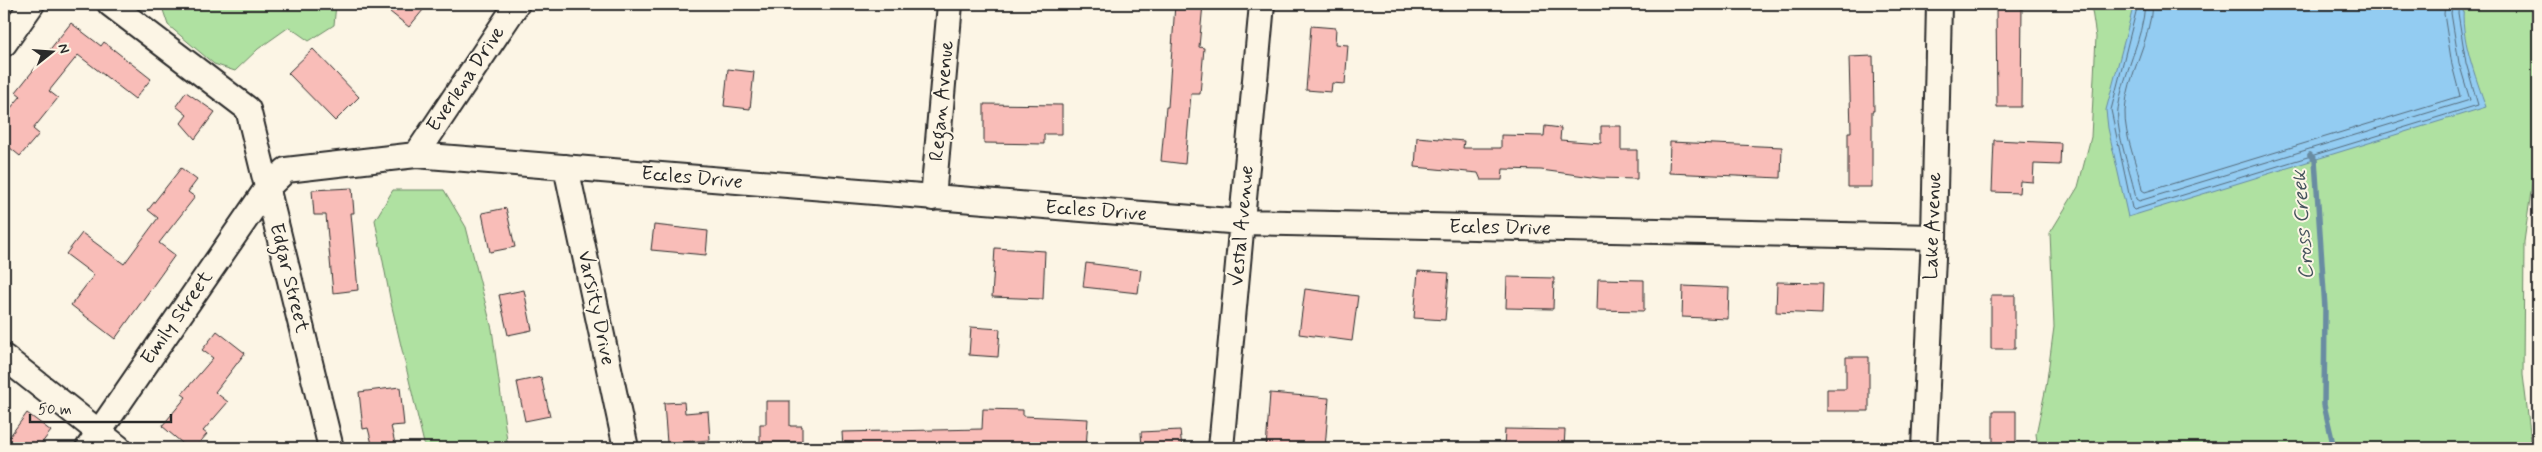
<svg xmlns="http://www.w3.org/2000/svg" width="2542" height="452" font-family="Mynerve,sans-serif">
  <rect width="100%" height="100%" fill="#fcf5e5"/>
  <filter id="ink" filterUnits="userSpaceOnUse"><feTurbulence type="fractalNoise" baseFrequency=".02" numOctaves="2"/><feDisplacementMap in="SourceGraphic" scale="10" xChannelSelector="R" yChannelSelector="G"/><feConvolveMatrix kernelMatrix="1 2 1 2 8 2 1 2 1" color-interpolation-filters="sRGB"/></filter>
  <g filter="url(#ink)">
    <path fill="#afe1a1" stroke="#6d8666" d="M161,4H336L334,25L309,41L289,27L258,49L235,71L214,64L168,25Z
      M2091,4H2538V141L2524,242L2523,375L2532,448H2038L2036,434L2046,387L2054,327L2050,233L2078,187L2091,137L2096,37Z
      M393,190H444L466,227L492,329L508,448H425L391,303L375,220Z"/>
    <path fill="#93ccf2" stroke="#698ca2" d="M2134,4H2464C2459,35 2476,78 2486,107L2128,217L2108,128L2106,110Z"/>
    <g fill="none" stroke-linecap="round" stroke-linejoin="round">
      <path stroke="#556b7b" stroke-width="1" d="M2138,4L2111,110L2132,208L2134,210L2478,105L2466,63L2458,13L2459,4
        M2145,4C2143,40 2123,73 2118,109C2115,131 2132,175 2136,199L2139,201L2470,100L2459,63L2451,13L2453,4
        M2152,4C2151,41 2127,75 2125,111C2124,137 2138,165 2142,190L2145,192L2460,96L2452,65L2444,14L2445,4"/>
      <path stroke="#698ca2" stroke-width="5.5" d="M2310,155L2315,160L2325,308L2324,405L2334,448"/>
    </g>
    <path fill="#f9bdb8" stroke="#2b2b2b" d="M380,4H428L409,27Z
      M1175,4H1203L1199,47L1204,48L1200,94H1191L1185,164L1161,161L1166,107H1168Z
      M1996,4H2022L2021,107H1997Z
      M71,23L101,46L104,42L151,79L135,99L78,55L49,91L58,98L33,129L39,134L20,156L4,143V116L21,96L16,92Z
      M1311,26L1336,28L1335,44L1348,45L1345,84L1332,83L1331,92L1306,90Z
      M313,49L359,97L335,121L288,73Z
      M1873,56L1874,111H1872V187H1848V132H1851L1849,57Z
      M728,69L754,72L750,109L724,106Z
      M186,92L215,112L195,139L181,123L187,115L176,106Z
      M984,104L1062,105V134H1044V144L984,143Z
      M1545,126L1561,128L1560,140L1601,143V126H1621V150H1637V179L1600,178L1541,170L1503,169L1502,180H1481L1478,173L1415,167L1417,137L1464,141L1463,148H1501V135L1544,136Z
      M1994,140L2061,143L2060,165L2034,164L2033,182L2020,181L2019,193L1992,192Z
      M1670,142L1782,147L1781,178L1669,173Z
      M181,168L197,180L188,192L195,197L159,243L175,255L115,339L71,305L94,275L66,254L82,233L124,264L158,218L148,210Z
      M352,188L354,213H351L358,290L333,293L326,215H314L312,190Z
      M506,208L515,247L490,252L482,213Z
      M654,225L708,231L706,255L651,250Z
      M995,248L1045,251L1043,299L992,297Z
      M1086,263L1141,270L1138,293L1083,287Z
      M1418,271L1449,273L1445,320L1414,318Z
      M1507,277L1554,278L1553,309L1506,308Z
      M1598,279L1644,280V311L1597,310Z
      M1777,282L1823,283L1822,314L1776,312Z
      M1683,286L1729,288L1728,319L1682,317Z
      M1305,289L1358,296L1352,341L1299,334Z
      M524,290L532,330L508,335L499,295Z
      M1991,295H2015V349H1991Z
      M971,327L1000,329L998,357L969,355Z
      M217,331L245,353L215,392L228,402L203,431L207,434L195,448H188L162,426L186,397L182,394L213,358L202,350Z
      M1846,357H1869V411H1827V389H1846Z
      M541,377L550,416L525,421L517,382Z
      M400,387L404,425L391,426L396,448H373L368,428L363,429L359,392Z
      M1270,393L1329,398L1325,448H1266Z
      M766,401H790V426H802V442H760V424H766Z
      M684,402L685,413L708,411L710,440L667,443L664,403Z
      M983,409L1023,410V416L1088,419L1086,448H843L842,432L982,429Z
      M1993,411H2016V448H1993Z
      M27,413L51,431L38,448H4V444Z
      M1505,429L1565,430L1564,448H1504Z
      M1180,430L1182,448H1142L1141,432Z"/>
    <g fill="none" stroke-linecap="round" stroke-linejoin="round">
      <defs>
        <path id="minor" d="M110,4L248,109L331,448
          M4,44L32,4
          M416,155L517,4
          M566,167L626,448
          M933,198L950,4
          M4,357L119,448
          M88,448L267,188L286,170L416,155L1242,222L1934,237
          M1221,448L1262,4
          M1924,448L1934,237L1939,4"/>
      </defs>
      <use href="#minor" stroke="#2b2b2b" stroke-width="28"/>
      <use href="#minor" stroke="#fcf5e5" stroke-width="24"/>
    </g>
  </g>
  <g text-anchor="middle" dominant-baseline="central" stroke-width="4" stroke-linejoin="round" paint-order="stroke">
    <g font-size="20" fill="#2b2b2b" stroke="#fcf5e5">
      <text transform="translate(466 79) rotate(-56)">Everlena Drive</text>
      <text transform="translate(942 101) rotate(-85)">Regan Avenue</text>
      <text transform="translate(692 178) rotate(5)">Eccles Drive</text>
      <text transform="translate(1096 211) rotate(4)">Eccles Drive</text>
      <text transform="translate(1242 226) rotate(-85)">Vestal Avenue</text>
      <text transform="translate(1933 226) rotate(-88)">Lake Avenue</text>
      <text transform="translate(1500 228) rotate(1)">Eccles Drive</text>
      <text transform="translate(289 278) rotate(76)">Edgar Street</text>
      <text transform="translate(596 308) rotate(78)">Varsity Drive</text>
      <text transform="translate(177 318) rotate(-55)">Emily Street</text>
    </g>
    <g font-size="21" font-style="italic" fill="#45535d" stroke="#fcf5e5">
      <text transform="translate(2303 225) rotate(-94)">Cross Creek</text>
    </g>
  </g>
  <rect width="2542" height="452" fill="none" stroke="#fcf5e5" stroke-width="20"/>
  <rect x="10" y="10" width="2522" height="432" fill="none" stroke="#2b2b2b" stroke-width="2" filter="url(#ink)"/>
  <g transform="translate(52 52) rotate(73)" stroke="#fcf5e5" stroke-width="4" paint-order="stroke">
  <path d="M0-4L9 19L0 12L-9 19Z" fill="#2b2b2b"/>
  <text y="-8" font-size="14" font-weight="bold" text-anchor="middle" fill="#2b2b2b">N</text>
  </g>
  <path d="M30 414v8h141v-8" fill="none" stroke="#2b2b2b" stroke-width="2.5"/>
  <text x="38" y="414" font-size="15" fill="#2b2b2b" stroke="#fcf5e5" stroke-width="4" paint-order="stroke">50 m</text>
</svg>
